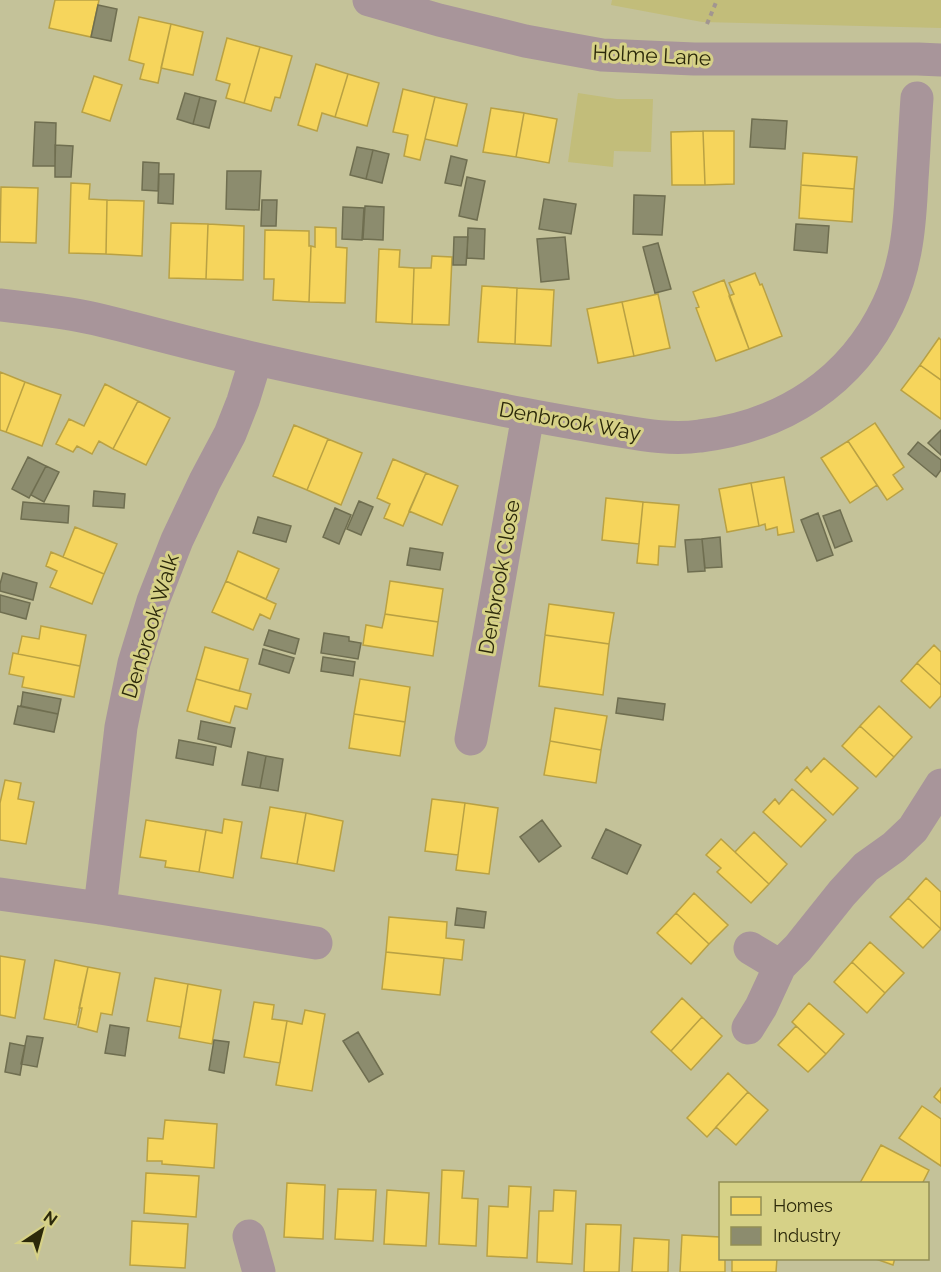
<svg xmlns="http://www.w3.org/2000/svg" width="941" height="1272" font-family="Raleway,sans-serif">
  <rect width="100%" height="100%" fill="#c4c299"/>
  <path fill="#c2bd7a" d="M612,0H941V28L702,22L611,5Z
    M578,93L617,99H653L651,152L614,151L613,167L568,162Z"/>
  <path fill="#f6d55c" stroke="#b9a143" stroke-width="1.5" d="M55,0H99L91,37L49,28Z
    M139,17L171,24L158,83L140,79L144,64L129,60Z
    M171,24L203,32L193,75L161,68Z
    M227,38L260,47L244,103L226,98L230,84L216,80Z
    M260,47L292,56L280,98L275,97L271,111L244,103Z
    M316,64L348,74L335,117L322,113L317,131L298,125Z
    M348,74L379,83L367,126L335,117Z
    M94,76L122,85L110,121L82,112Z
    M403,89L435,97L420,160L404,156L408,135L393,132Z
    M435,97L467,104L457,146L425,139Z
    M491,108L524,113L516,157L483,152Z
    M524,113L557,119L549,163L516,157Z
    M703,131L705,185H672L671,132Z
    M703,131H734V184L705,185Z
    M803,153L857,157L854,189L801,185Z
    M71,183L90,184L89,199L107,200L106,254L69,253Z
    M801,185L854,189L852,222L799,218Z
    M1,187L38,188L36,243L0,242Z
    M107,200L144,201L142,256L106,254Z
    M171,223L208,224L206,279L169,278Z
    M208,224L244,226L243,280L206,279Z
    M315,227L336,228V247L347,248L345,303L309,302L311,246L315,247Z
    M265,230L309,231V246H311L309,302L273,300L274,279H264Z
    M379,249L400,250L399,267L414,268L412,324L376,322Z
    M432,256L452,257L449,325L412,324L414,268H431Z
    M755,273L760,285L762,284L782,336L749,349L729,296L734,294L729,283Z
    M724,280L749,349L716,361L696,308L699,307L693,292Z
    M482,286L517,288L515,344L478,342Z
    M517,288L554,290L551,346L515,344Z
    M658,294L670,348L634,356L622,302Z
    M622,302L634,356L598,363L587,309Z
    M939,338L941,340V380L920,365Z
    M920,365L941,380V419L901,390Z
    M0,372L25,382L6,432L0,430Z
    M25,382L61,395L42,446L6,432Z
    M105,384L138,401L113,449L99,441L92,454L77,446L73,452L56,444L69,419L84,426Z
    M138,401L170,418L146,465L113,449Z
    M875,423L904,467L893,475L903,489L887,500L848,441Z
    M294,425L328,439L307,490L273,476Z
    M328,439L362,453L341,505L307,490Z
    M848,441L877,485L850,503L821,458Z
    M393,459L426,473L403,526L384,518L390,504L377,498Z
    M426,473L458,486L442,525L409,511Z
    M784,477L794,532L778,535L777,527L766,530L765,524L759,526L751,483Z
    M751,483L759,526L727,532L719,489Z
    M606,498L643,502L639,544L602,540Z
    M643,502L679,505L675,547L659,546L658,565L637,563Z
    M75,527L117,544L104,574L63,557Z
    M238,551L279,569L266,599L226,581Z
    M51,552L104,574L92,604L50,587L57,571L46,566Z
    M226,581L276,604L270,619L260,614L253,630L212,612Z
    M390,581L443,589L438,622L385,614Z
    M549,604L614,613L609,644L545,635Z
    M385,614L438,622L433,656L363,645L366,625L382,628Z
    M41,626L86,635L80,666L18,654L22,636L39,639Z
    M545,635L609,644L603,695L539,686Z
    M934,645L941,652V685L917,663Z
    M205,647L248,659L239,691L196,679Z
    M13,653L80,666L74,697L22,687L24,677L9,674Z
    M917,663L941,685V696L930,708L901,681Z
    M196,679L251,694L247,709L235,706L230,723L187,711Z
    M360,679L410,687L405,722L354,714Z
    M879,706L912,737L894,757L860,726Z
    M555,708L607,716L601,750L550,741Z
    M354,714L405,722L400,756L349,748Z
    M860,726L894,757L876,777L842,746Z
    M550,741L601,750L596,783L544,775Z
    M824,758L858,788L833,815L795,780L807,767L811,772Z
    M5,780L21,783L18,799L34,802L26,844L0,840V803Z
    M792,789L826,820L801,847L763,812L775,799L779,804Z
    M432,799L465,803L458,855L425,851Z
    M465,803L498,808L489,874L456,870Z
    M270,807L306,813L297,864L261,858Z
    M306,813L343,821L334,871L297,864Z
    M224,819L242,822L233,878L199,872L206,830L222,833Z
    M146,820L206,830L199,872L165,867L166,861L140,857Z
    M754,832L787,864L769,884L735,852Z
    M721,839L769,884L751,903L717,872L721,868L706,855Z
    M926,878L941,892V929L908,898Z
    M694,893L728,925L709,944L676,913Z
    M908,898L941,929L923,948L890,917Z
    M676,913L709,944L691,964L657,933Z
    M389,917L447,922L446,938L464,940L462,960L386,952Z
    M870,942L904,973L885,993L852,962Z
    M386,952L444,958L440,995L382,989Z
    M0,956L25,960L15,1018L0,1015Z
    M55,960L88,967L76,1025L44,1019Z
    M852,962L885,993L867,1013L834,982Z
    M88,967L120,973L112,1015L101,1013L97,1032L78,1027L82,1008H79Z
    M155,978L188,984L181,1027L147,1021Z
    M188,984L221,990L212,1044L179,1038Z
    M682,998L702,1017L671,1051L651,1032Z
    M254,1002L274,1005L272,1019L287,1021L280,1063L244,1057Z
    M809,1003L844,1034L826,1054L792,1022Z
    M305,1010L325,1014L312,1091L276,1085L287,1021L302,1024Z
    M702,1017L722,1036L691,1070L671,1051Z
    M796,1026L826,1054L808,1072L778,1045Z
    M728,1073L748,1092L707,1137L687,1118Z
    M941,1088V1103L934,1097Z
    M748,1092L768,1110L736,1145L716,1127Z
    M922,1106L941,1119V1166L899,1138Z
    M165,1120L217,1124L214,1168L162,1164V1161H147L148,1138L163,1139Z
    M881,1145L929,1170L922,1184L860,1183Z
    M442,1170L464,1171L462,1198L478,1199L476,1246L439,1244Z
    M146,1173L199,1176L196,1217L144,1213Z
    M287,1183L325,1185L323,1239L284,1237Z
    M509,1186L531,1187L527,1258L487,1256L489,1206L508,1207Z
    M338,1189L376,1190L373,1241L335,1239Z
    M387,1190L429,1193L426,1246L384,1244Z
    M554,1190L576,1191L572,1264L537,1262L539,1211H553Z
    M132,1221L188,1224L185,1268L130,1265Z
    M586,1224L621,1225L619,1272H584Z
    M682,1235L720,1237V1258H725V1272H680Z
    M634,1238L669,1240L668,1272H632Z
    M732,1258H777L776,1272H732Z
    M873,1258H895L893,1265Z"/>
  <path fill="#8c8c6e" stroke="#6f6e50" stroke-width="1.5" d="M98,5L117,9L111,41L91,37Z
    M185,93L200,97L193,124L177,119Z
    M200,97L216,101L209,128L193,124Z
    M752,119L787,121L785,149L750,147Z
    M35,122L56,123L55,166H33Z
    M55,145L73,146L71,177H55Z
    M357,147L373,150L366,179L350,175Z
    M373,150L389,154L382,183L366,179Z
    M451,156L467,160L461,186L445,183Z
    M143,162L159,163L158,191L142,190Z
    M227,171H261L259,210L226,209Z
    M159,174H174L173,204L158,203Z
    M467,177L485,181L477,220L459,216Z
    M634,195L665,196L662,235L633,234Z
    M544,199L576,204L571,234L539,229Z
    M262,200H277L276,226H261Z
    M365,206L384,207L383,240L363,239Z
    M343,207L364,208L362,240L342,239Z
    M796,224L829,226L827,253L794,250Z
    M468,228L485,229L484,259L467,258Z
    M454,237H468L466,265H453Z
    M565,237L569,279L541,282L537,239Z
    M658,243L671,289L655,293L643,247Z
    M941,430V455L928,443Z
    M918,442L941,460V470L936,477L908,454Z
    M28,457L46,466L29,498L12,489Z
    M46,466L59,472L44,502L31,495Z
    M94,491L125,494L124,508L93,506Z
    M359,501L373,507L361,535L347,529Z
    M23,502L69,506L68,523L21,519Z
    M335,508L351,515L339,544L323,537Z
    M840,510L852,541L835,548L823,516Z
    M818,513L833,555L817,561L801,520Z
    M258,517L291,526L286,542L253,533Z
    M720,537L722,567L705,568L702,539Z
    M702,539L705,571L688,572L685,540Z
    M410,548L443,553L440,570L407,565Z
    M3,573L37,583L33,600L0,591V584Z
    M0,595L30,603L26,619L0,612Z
    M269,630L299,639L295,654L264,645Z
    M324,633L349,637V641L361,643L358,659L321,653Z
    M263,649L294,658L289,673L259,664Z
    M323,657L355,662L353,676L321,671Z
    M23,692L61,699L58,714L21,706Z
    M618,698L665,704L663,720L616,713Z
    M18,706L58,714L54,732L14,724Z
    M201,721L235,728L231,747L198,739Z
    M179,740L216,747L213,765L176,758Z
    M248,752L266,756L260,788L242,785Z
    M266,756L283,759L278,791L260,788Z
    M542,820L561,846L539,862L520,837Z
    M606,829L641,845L627,874L592,858Z
    M457,908L486,912L484,928L455,925Z
    M110,1025L129,1028L125,1056L105,1053Z
    M358,1032L383,1074L369,1082L343,1041Z
    M27,1036L43,1038L37,1067L21,1064Z
    M214,1040L229,1042L224,1073L209,1070Z
    M10,1043L25,1046L20,1075L5,1072Z"/>
  <g fill="none" stroke-linecap="round" stroke-linejoin="round">
    <path stroke="#a29690" stroke-width="4" stroke-dasharray="4.5 4.5" stroke-linecap="butt" d="M707,24L717,0"/>
    <path stroke="#a8959a" stroke-width="33" d="M369,0L439,20L525,41L602,55L694,59H918L941,60
      M0,305C27,308 55,311 81,316C98,319 115,324 132,328C174,339 216,350 257,359C337,377 418,393 498,409C532,416 567,422 602,428C634,433 668,441 700,436C783,426 852,382 888,305C907,265 910,223 912,179C914,152 915,125 917,98
      M471,739L528,415
      M0,894L100,908L316,943
      M100,908L121,727L134,663L153,601L177,540L205,481L230,434L243,401L256,359
      M750,948L780,966
      M748,1028L761,1007L780,966L798,948L842,893L866,867L894,847L913,829L941,785
      M249,1236L259,1272"/>
  </g>
  <g text-anchor="middle" dominant-baseline="central" stroke-width="6" stroke-linejoin="round" paint-order="stroke">
    <g font-size="21" fill="#2c290a" stroke="#d6d187">
      <text transform="translate(652 55) rotate(3)">Holme Lane</text>
      <text transform="translate(570 421) rotate(10)">Denbrook Way</text>
      <text transform="translate(499 577) rotate(-80)">Denbrook Close</text>
      <text transform="translate(150 626) rotate(-73)">Denbrook Walk</text>
    </g>
  </g>
  <rect x="719" y="1182" width="210" height="78" fill="#d6d187" stroke="#928e55" stroke-width="1.5"/>
  <rect x="731" y="1197" width="30" height="18" fill="#f6d55c" stroke="#928e55" stroke-width="1.5"/>
  <text x="773" y="1212" font-size="18" fill="#2c290a">Homes</text>
  <rect x="731" y="1227" width="30" height="18" fill="#8c8c6e" stroke="#928e55" stroke-width="1.5"/>
  <text x="773" y="1242" font-size="18" fill="#2c290a">Industry</text>
  <g transform="translate(42 1230) rotate(36)" stroke="#d6d187" stroke-width="4.5" paint-order="stroke">
  <path d="M0-4.5L10 22L0 15L-10 22Z" fill="#2c290a"/>
  <text y="-9" font-size="16" font-weight="bold" text-anchor="middle" fill="#2c290a">N</text>
  </g>
</svg>
